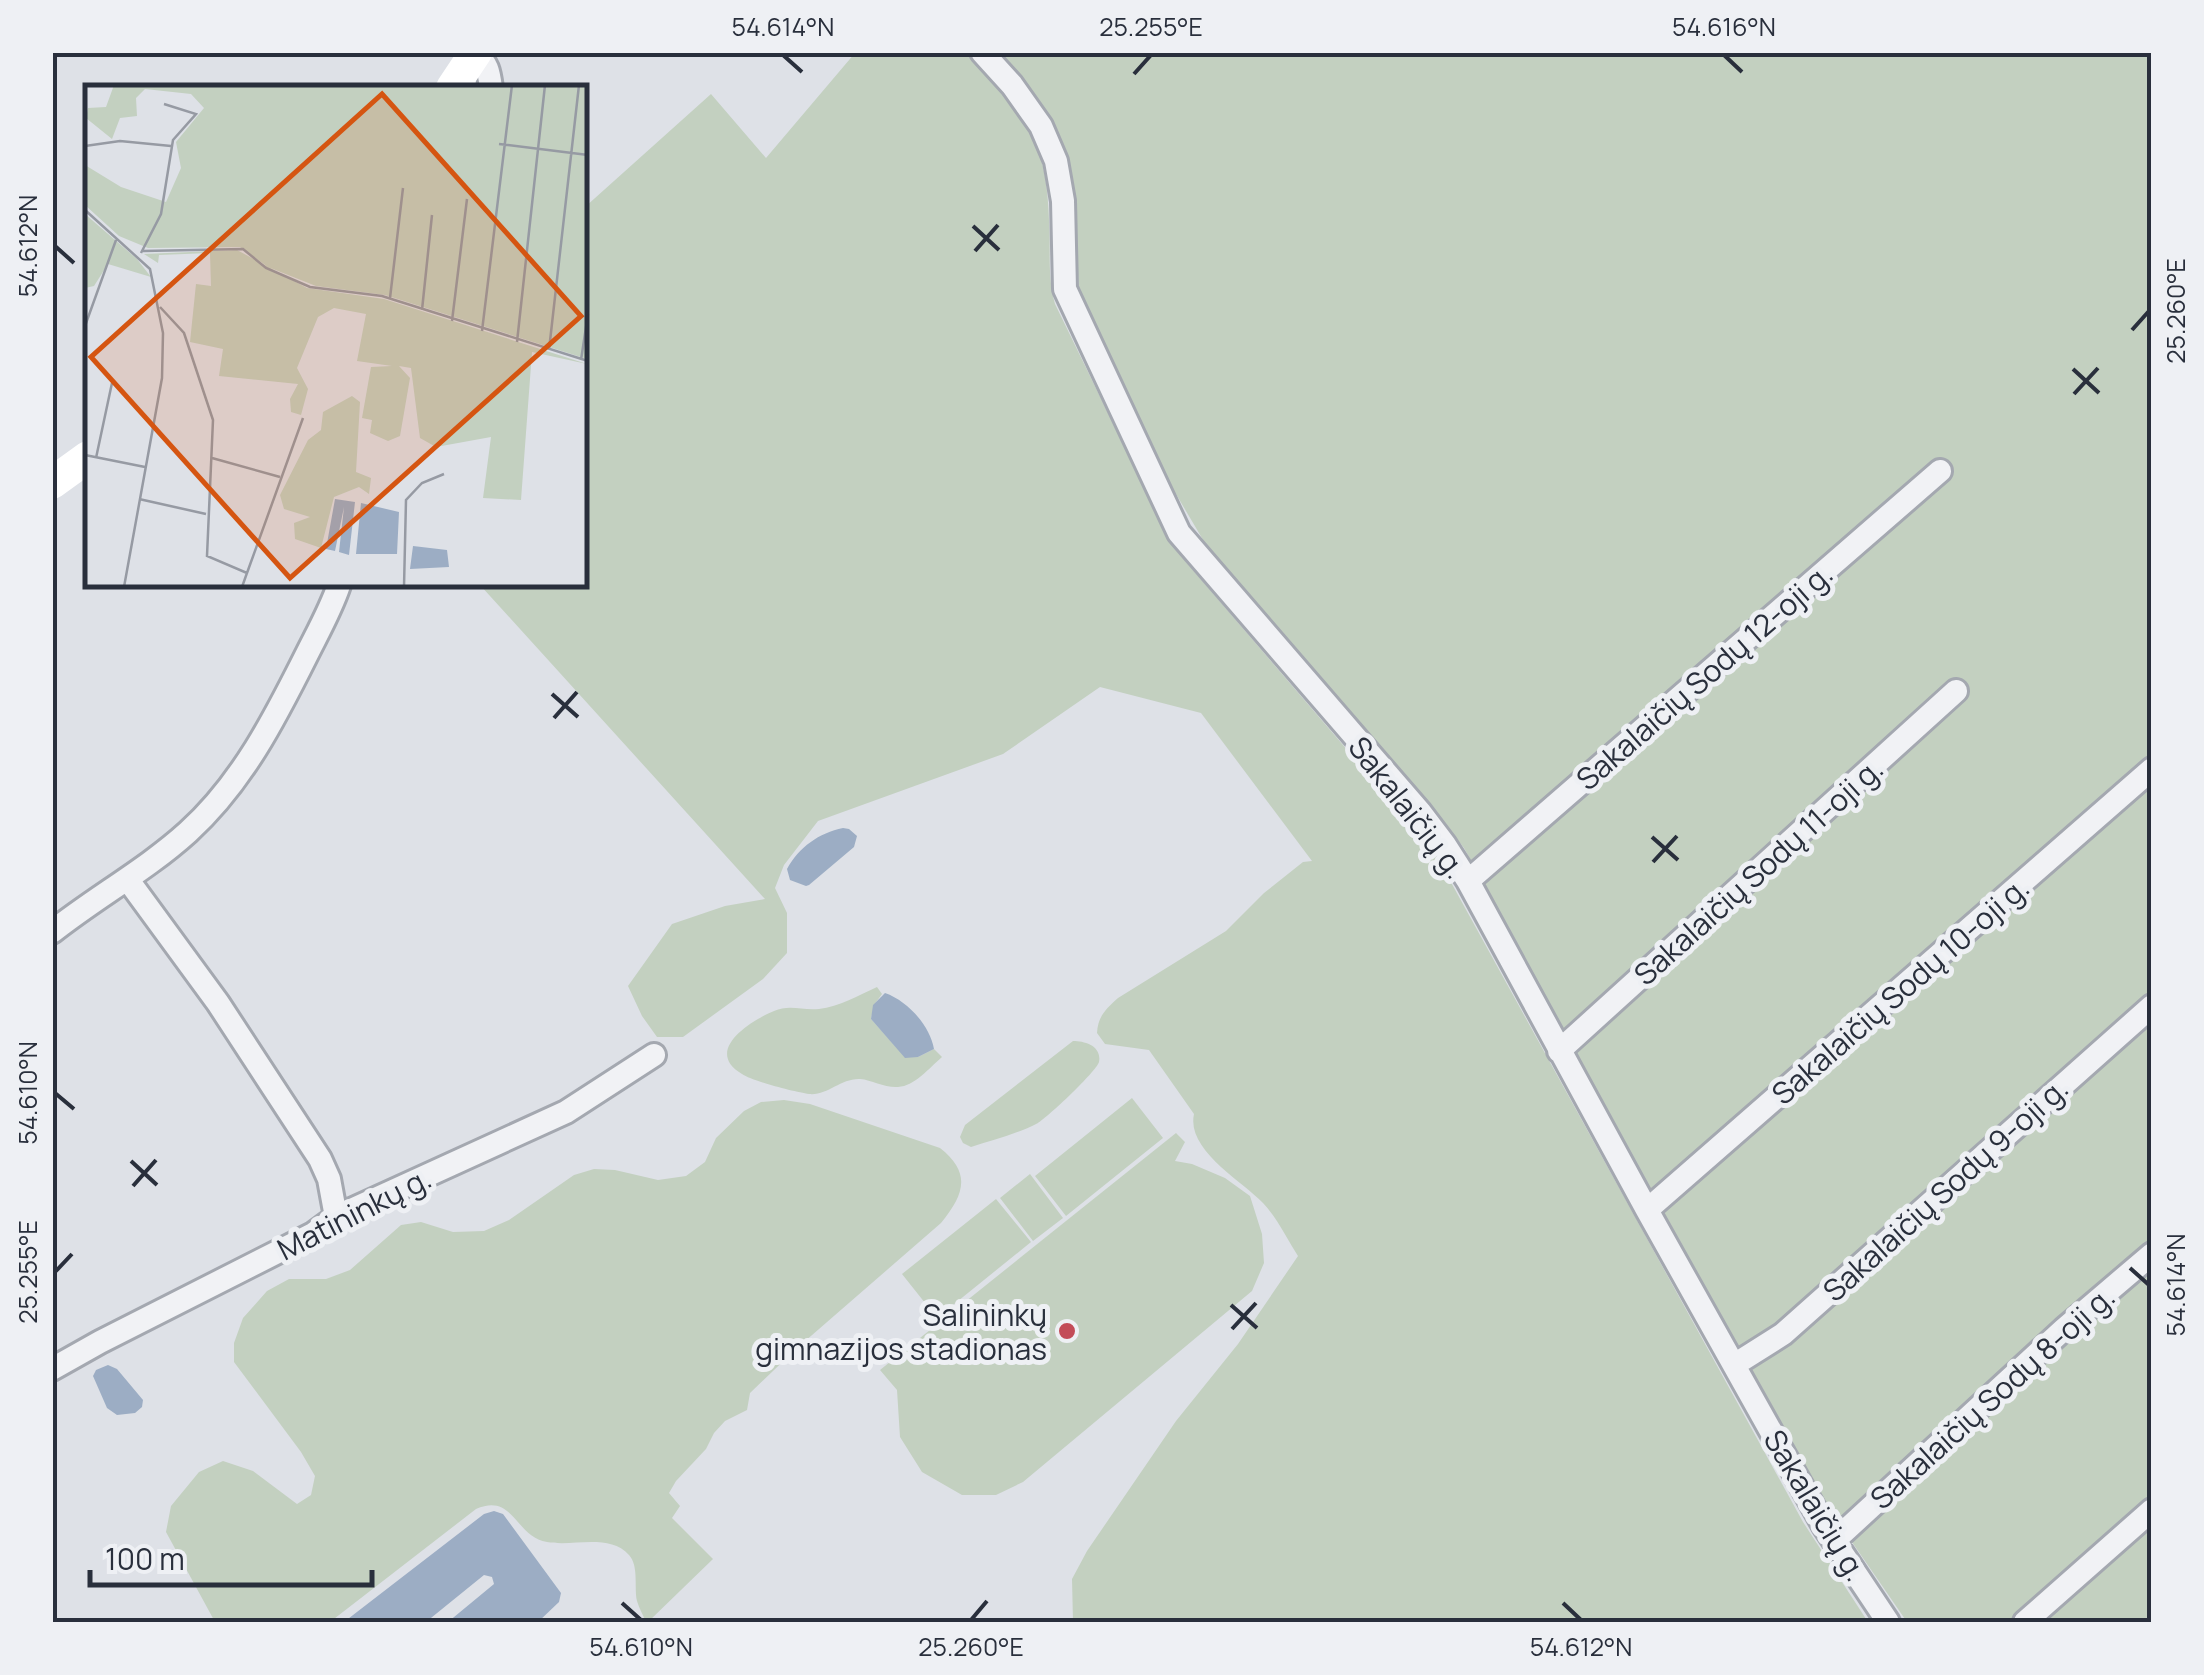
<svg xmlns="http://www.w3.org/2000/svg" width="2204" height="1675" font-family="Manrope,sans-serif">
  <rect width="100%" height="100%" fill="#dee1e7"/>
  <path fill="#c3d0c0" d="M855,53H965C989,77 1017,105 1033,137C1045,162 1048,192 1049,220C1051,249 1047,276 1055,304L1162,524L1186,562L1428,844L1442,866L1803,1522L1868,1622H1073L1072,1579L1087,1551L1176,1421L1238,1344L1298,1256C1287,1239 1277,1218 1263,1203C1242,1181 1186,1150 1194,1114L1149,1050L1105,1044L1097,1033C1098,1016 1106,1009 1118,998L1226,931L1264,893L1303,862L1312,861L1201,713L1100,687L1003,754L818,821L784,865L775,888L787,913V953L763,979L683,1037H657L642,1016L628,986L672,924L725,906L765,899L480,585H585V207L711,94L766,158Z
    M1000,53H2151V1622H1907L1832,1513L1652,1192L1464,848L1427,800L1209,550L1173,489L1085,309L1079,290L1072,179L1065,149L1039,103Z
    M877,987L882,994L874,1005L871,1019L905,1057H918L934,1049L942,1057C929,1068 915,1086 898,1087C885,1088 872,1080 860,1079C841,1078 827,1096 809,1094C795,1092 752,1081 742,1074C703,1051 750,1021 774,1011C790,1004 803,1011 819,1009C839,1007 859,995 877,987Z
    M1073,1041C1085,1041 1102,1046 1099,1062C1096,1072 1048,1117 1038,1123C1017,1134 993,1140 971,1147L963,1143L960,1137L965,1125Z
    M1132,1098L1163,1138L1066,1216L1035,1176Z
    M784,1100L810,1104L940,1148C972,1173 964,1195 941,1223L796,1349L750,1393L747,1410L725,1421L714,1433L706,1449L676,1481L669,1493L680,1506L672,1518L713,1559L648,1622H646C643,1615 639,1608 637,1601C634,1587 639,1566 629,1555C609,1533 573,1547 547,1542C515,1537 514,1492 476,1509L330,1622H215L166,1532L171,1506L199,1472L223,1461L253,1471L297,1504L311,1495L315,1476L301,1452L234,1362V1343L243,1318L267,1291L289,1279H326L350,1270L401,1225L421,1222L453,1232L484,1231L509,1220L574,1175L594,1169L615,1170L658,1180L686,1176L705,1162L716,1138L744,1111L761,1102Z
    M1176,1133L1185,1142L1175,1161L1192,1164L1225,1178L1250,1196L1262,1234L1264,1263L1252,1291L1023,1482L996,1495H962L922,1472L900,1437L897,1390L880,1370Z
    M1030,1174L1063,1218L1033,1241L1000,1198Z
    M996,1199L1031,1242L937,1318L902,1274Z"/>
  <path fill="#9cadc4" d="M843,828L849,829L857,836L854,847L809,885L806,886L790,880L787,869C799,847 819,833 843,828Z
    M885,993C908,1001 930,1026 934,1049L918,1057L905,1058L871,1019L873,1005Z
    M108,1365L117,1369L143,1400L142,1407L135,1413L117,1415L107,1408L93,1376L96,1370Z
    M494,1511L503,1514L561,1593L559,1602L538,1622H448L494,1584L492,1577L484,1575L426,1622H344L484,1514Z"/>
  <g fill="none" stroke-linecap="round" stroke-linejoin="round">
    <defs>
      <path id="minor" d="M982,52L1012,85L1041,126L1056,161L1063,201L1065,289L1179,533L1420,812L1445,845L1468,881L1647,1210L1824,1526L1888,1622
        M475,54C488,63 489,73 491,88
        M128,880L218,1003L320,1159L329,1179L336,1217
        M1468,881L1940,471
        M52,932C96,897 146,870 188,832C242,783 275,718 307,654C318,632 331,609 339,585
        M1559,1051L1956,691
        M1647,1210L2152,769
        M1734,1365L1783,1334L2152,1006
        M52,1369L100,1342L313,1234L336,1217L566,1112L654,1055
        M1834,1541L2064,1329L2152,1254
        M2025,1622L2152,1510"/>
    </defs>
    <use href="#minor" stroke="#a4a8b0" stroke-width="28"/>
    <use href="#minor" stroke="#f1f2f5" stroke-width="22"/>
    <path stroke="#fff" stroke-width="32" d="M452,88L476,52
      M52,483L88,457"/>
  </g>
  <path fill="none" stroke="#292f3c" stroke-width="4" d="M783,55L802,72M1724,55L1742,72M1134,74L1151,55M973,226L999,250M55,246L74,263M975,251L998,225M2132,330L2149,311M2073,369L2099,393M2074,394L2098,368M552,694L578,717M554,718L577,692M1652,837L1678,860M1653,862L1677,836M55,1093L74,1109M131,1161L157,1185M133,1186L156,1160M2130,1268L2149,1285M55,1272L72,1254M1231,1305L1257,1328M1232,1329L1256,1303M622,1603L641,1620M1563,1603L1581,1620M971,1620L987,1601"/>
  <circle fill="#c34c58" stroke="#eef0f4" stroke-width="4" cx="1067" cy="1331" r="10"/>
  <g text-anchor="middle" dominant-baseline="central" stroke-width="10" stroke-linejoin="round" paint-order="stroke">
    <g font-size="30" fill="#292f3c" stroke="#eef0f4">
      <text transform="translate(1704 676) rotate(-41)">Sakalaičių Sodų 12-oji g.</text>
      <text transform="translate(1408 807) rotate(52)">Sakalaičių g.</text>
      <text transform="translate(1758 871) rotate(-42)">Sakalaičių Sodų 11-oji g.</text>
      <text transform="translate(1900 990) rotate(-41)">Sakalaičių Sodų 10-oji g.</text>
      <text transform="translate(1945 1189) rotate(-42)">Sakalaičių Sodų 9-oji g.</text>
      <text transform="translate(354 1213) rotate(-27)">Matininkų g.</text>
      <text transform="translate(1992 1397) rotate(-42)">Sakalaičių Sodų 8-oji g.</text>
      <text transform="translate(1816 1505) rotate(59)">Sakalaičių g.</text>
    </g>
    <g font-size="30" fill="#292f3c" stroke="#eef0f4" text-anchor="end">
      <text x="1047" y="1314">Salininkų<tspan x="1047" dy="34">gimnazijos stadionas</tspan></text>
    </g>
  </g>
  <g transform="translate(85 85)">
    <rect width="502" height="502" fill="#dee1e7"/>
    <path d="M29,0H502V274L300,210L231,201L183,182L155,162L63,163L34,151L0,120V80L36,102L81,117L96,83L91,57L119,23L106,9L60,4L51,13L52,31L35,33L27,54L1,33L3,23L21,22ZM0,129L52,174L66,192L23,179L9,201L0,203ZM152,165L222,203L299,214L502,279L447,267L436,415L398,413L406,352L351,362L335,353L326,283L314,281L325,293L315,351L303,356L285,348L287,335L277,333L286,282L307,281L272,276L281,229L249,223L233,232L212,283L223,304L216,330L206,327L205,314L213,299L134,291L138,264L105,257L111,199L126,201L125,168L74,170L73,178L59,169ZM267,311L275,317L271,387L286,393L284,409L274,402L249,412L236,463L210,454L209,438L225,432L199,424L195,410L223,355L236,345L238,327Z" fill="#c3d0c0"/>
    <path d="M250,414L270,417L264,470L254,467L259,422L250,466L241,464ZM276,418L314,427L312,469H271ZM328,461L362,465L364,482L325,484Z" fill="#9cadc4"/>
    <path fill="none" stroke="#969aa3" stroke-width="2.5" d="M414,59L503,70M0,61L35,56L86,61M0,125L65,184L78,248L77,293L39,502M58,166L158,164L181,183L225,202L297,211L503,276M56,168L76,129L88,55L111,29L79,19M305,213L318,103M75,222L99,248L128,335L122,471L162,488L157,502M337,225L347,130M367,236L382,114M0,241L31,155M397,246L427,0M432,257L460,0M464,265L494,0M496,275L503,229M0,370L60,382M11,373L27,298M127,373L195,392M54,414L121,429M162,488L218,333M319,502L321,415L337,398L359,389"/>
    <path fill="#d55511" fill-opacity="0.15" stroke="#d55511" stroke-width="5" d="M297,9L496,231L205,493L6,272Z"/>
    <rect width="502" height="502" fill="none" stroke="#292f3c" stroke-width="5"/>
  </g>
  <rect width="2204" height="1675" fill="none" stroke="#eef0f4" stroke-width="110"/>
  <path d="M90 1570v15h282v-15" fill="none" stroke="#292f3c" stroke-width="5"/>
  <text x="105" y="1570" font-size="30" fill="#292f3c" stroke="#eef0f4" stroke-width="8" paint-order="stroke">100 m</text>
  <rect x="55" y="55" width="2094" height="1565" fill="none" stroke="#292f3c" stroke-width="4"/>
  <g font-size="25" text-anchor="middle" fill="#292f3c">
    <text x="783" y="36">54.614°N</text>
    <text x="1151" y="36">25.255°E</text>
    <text x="1724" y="36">54.616°N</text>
    <text transform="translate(28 246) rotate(-90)" y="9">54.612°N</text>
    <text transform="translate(2176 311) rotate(-90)" y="9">25.260°E</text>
    <text transform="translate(28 1093) rotate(-90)" y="9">54.610°N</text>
    <text transform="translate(28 1272) rotate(-90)" y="9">25.255°E</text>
    <text transform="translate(2176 1285) rotate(-90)" y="9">54.614°N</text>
    <text x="641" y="1656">54.610°N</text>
    <text x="971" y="1656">25.260°E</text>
    <text x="1581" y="1656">54.612°N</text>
  </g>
</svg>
